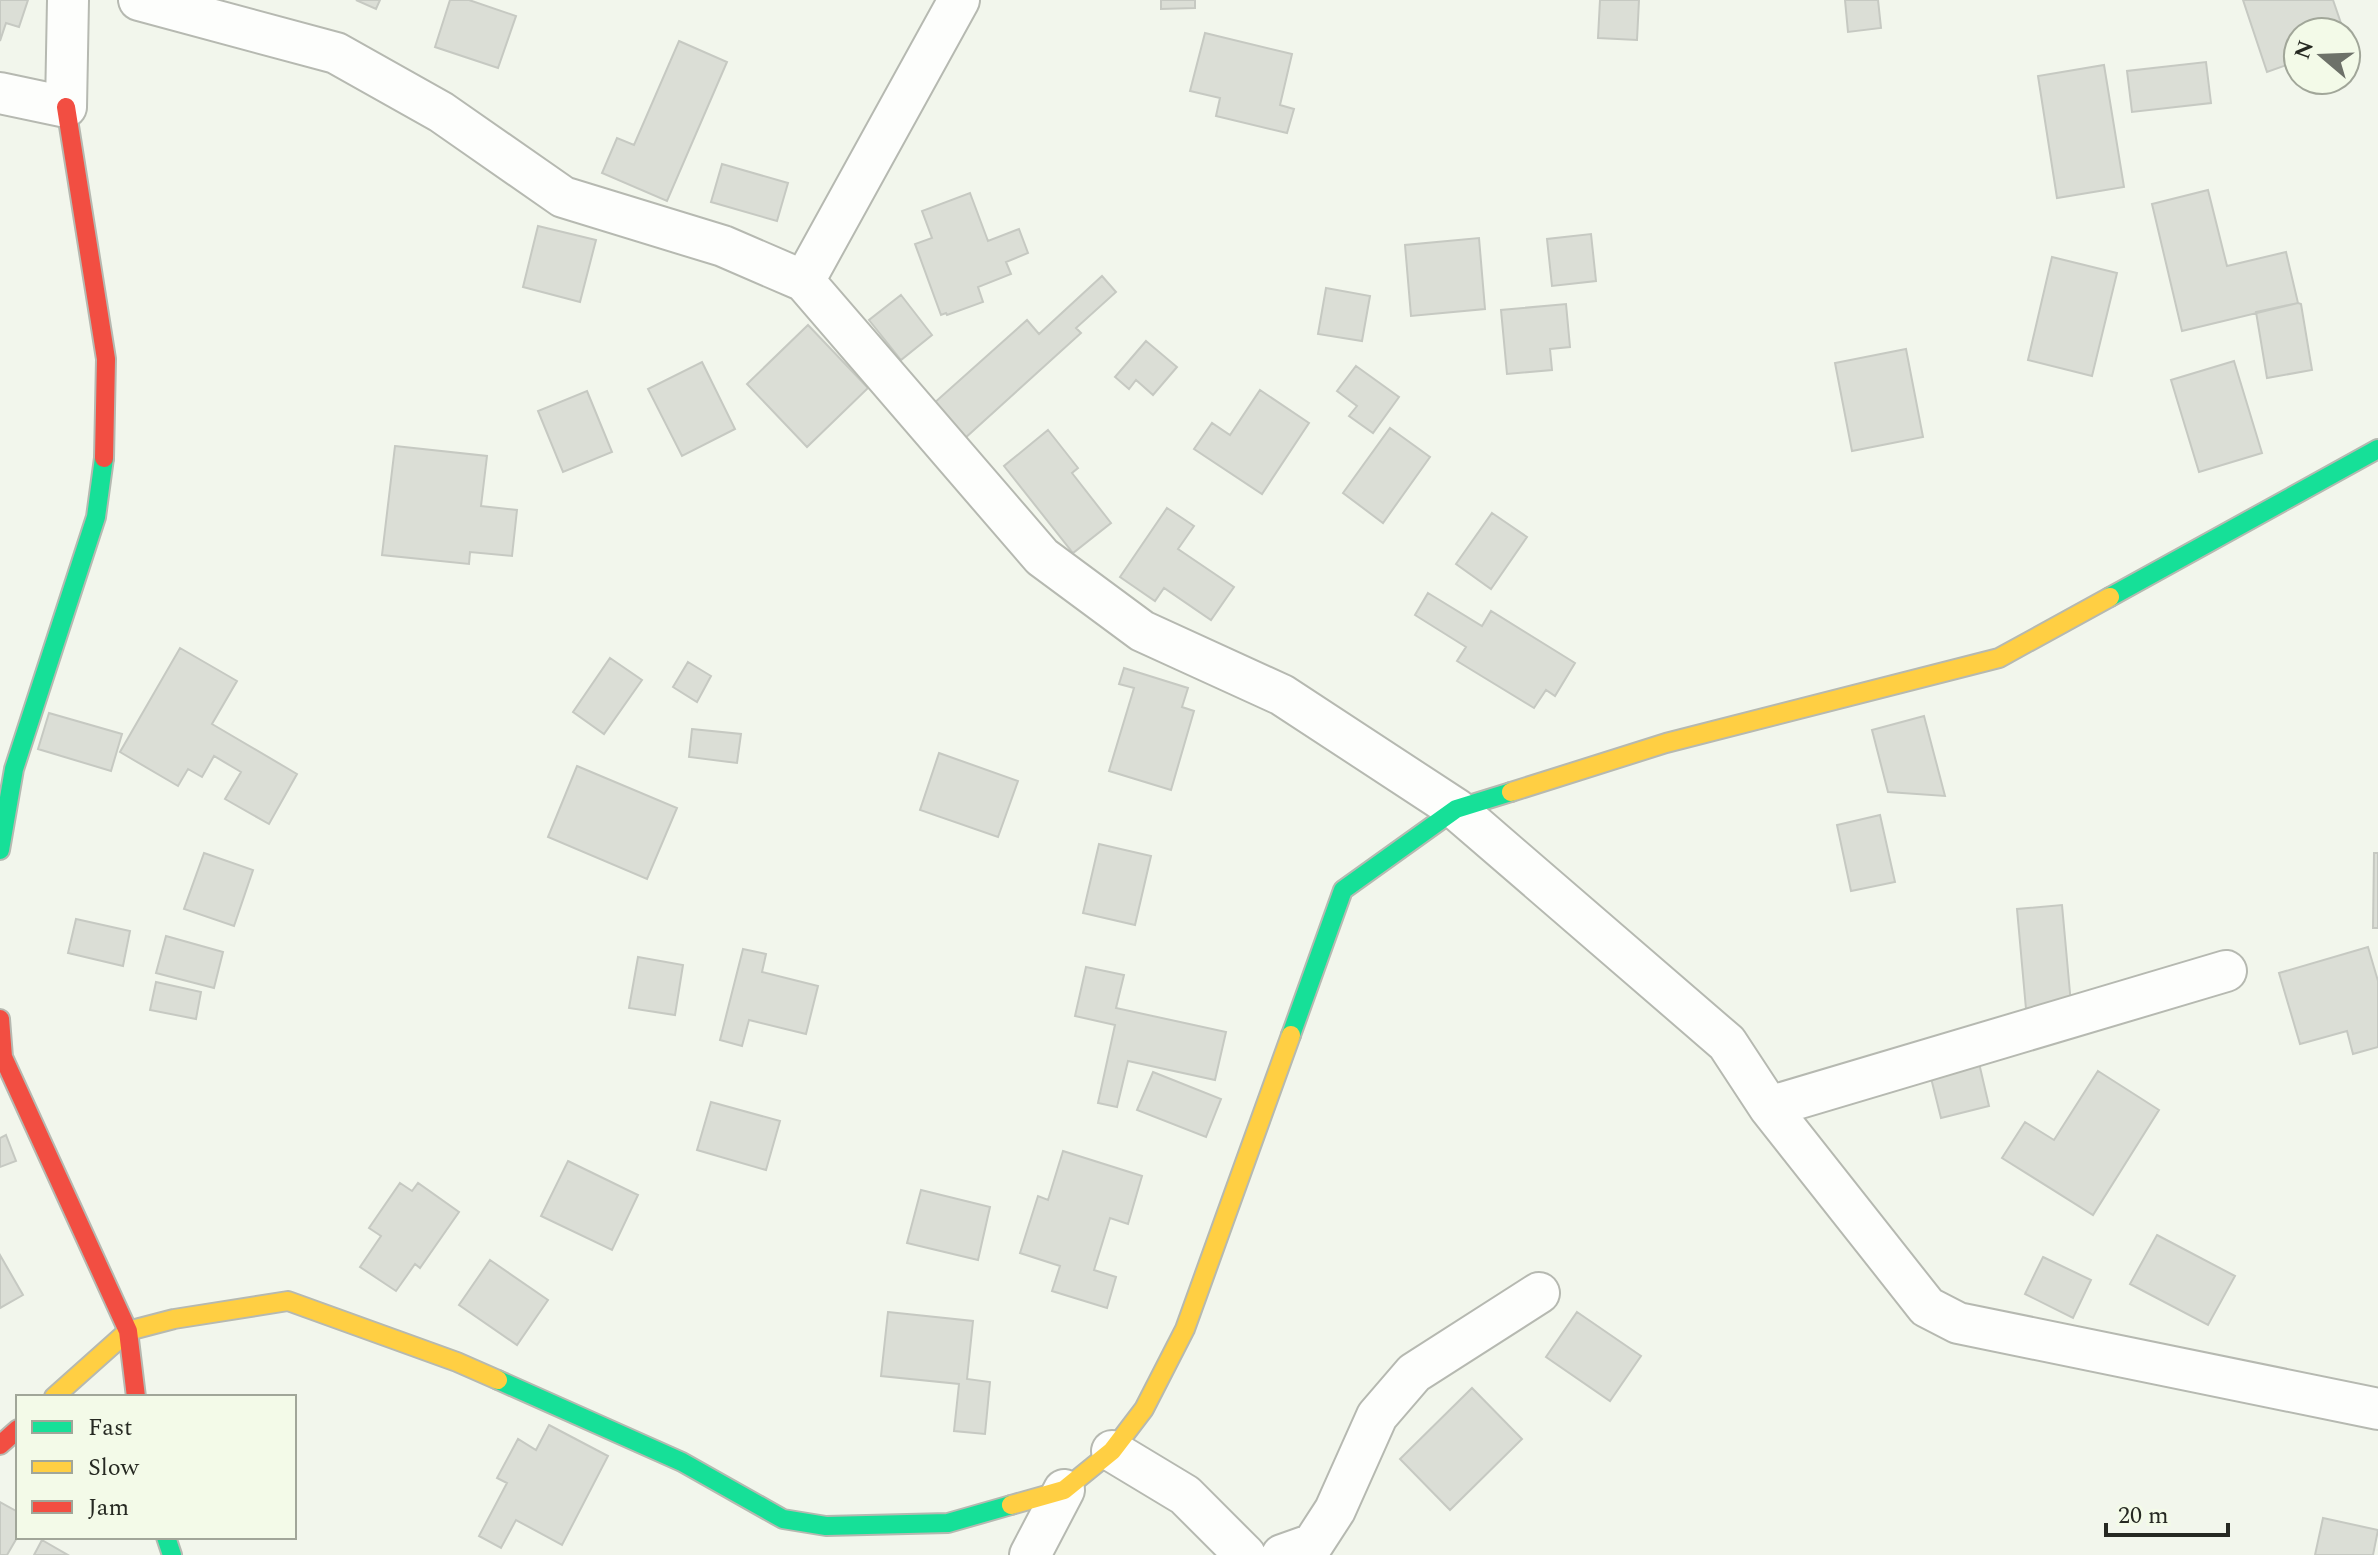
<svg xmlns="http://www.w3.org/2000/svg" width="2378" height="1555" font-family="Spectral,serif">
  <rect width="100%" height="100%" fill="#f2f6ec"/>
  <path fill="#dbded6" stroke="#c6c9c2" stroke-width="2" d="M0,0H28L19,27L6,23L0,41Z
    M356,0H380L376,9Z
    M450,0H469L516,16L498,68L435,47Z
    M1161,0H1195V8L1161,9Z
    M1600,0H1639L1637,40L1598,38Z
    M1845,0H1878L1881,28L1848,32Z
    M2243,0H2333L2344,32H2298V61L2267,72Z
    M1205,33L1292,54L1280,105L1294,109L1287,133L1216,116L1220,98L1190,91Z
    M679,41L727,62L667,201L602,173L617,138L634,145Z
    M2206,62L2211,103L2132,112L2127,71Z
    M2104,65L2124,187L2057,198L2038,76Z
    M722,164L788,183L777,221L711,202Z
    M2208,190L2227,266L2286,252L2298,303L2182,331L2152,204Z
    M970,193L988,241L1019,229L1028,253L1006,262L1011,274L978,287L983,302L947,315L946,313L941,315L915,244L932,238L922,211Z
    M538,226L596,240L580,302L523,287Z
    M1591,234L1596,281L1552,286L1547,239Z
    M1479,238L1485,309L1411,316L1405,245Z
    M2052,257L2117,273L2092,376L2028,360Z
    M1102,276L1116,292L1076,328L1081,333L964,439L933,404L1027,320L1039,334Z
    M1326,288L1370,296L1362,341L1318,334Z
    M901,295L932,335L901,360L869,320Z
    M2298,303L2301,304L2312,370L2267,378L2256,312Z
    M1566,304L1570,347L1550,349L1552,370L1507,374L1501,310Z
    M808,325L868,388L807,447L747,384Z
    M1146,341L1177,367L1153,395L1136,380L1129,389L1115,377Z
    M1906,349L1923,437L1852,451L1835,363Z
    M2234,361L2262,453L2199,472L2171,380Z
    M702,362L735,429L682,456L648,389Z
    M1356,366L1399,397L1373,433L1349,416L1357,406L1337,391Z
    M1260,390L1309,423L1262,494L1194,449L1212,423L1230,435Z
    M587,391L612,452L563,472L538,411Z
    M1390,428L1430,457L1383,523L1343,493Z
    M1048,430L1078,468L1072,473L1111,523L1073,553L1004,466Z
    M395,446L487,456L481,506L517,510L512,556L470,552L469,564L382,555Z
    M1167,508L1194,526L1178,549L1234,587L1211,620L1164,588L1155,601L1120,577Z
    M1492,513L1527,537L1491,589L1456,564Z
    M1428,593L1482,626L1491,611L1575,663L1555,696L1546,690L1534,708L1457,661L1466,647L1415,615Z
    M180,648L237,681L212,724L297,774L269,824L225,799L241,772L214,756L202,777L188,769L178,786L120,752Z
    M610,658L642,680L604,734L573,712Z
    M688,662L711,676L697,702L673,687Z
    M1124,668L1188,688L1182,707L1194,711L1171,790L1109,771L1134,688L1119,684Z
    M49,713L122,734L111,771L38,749Z
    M1924,716L1945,796L1888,792L1872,730Z
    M692,729L741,734L737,763L689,757Z
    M939,753L1018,781L998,837L920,810Z
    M577,766L677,808L647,879L548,837Z
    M1880,815L1895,882L1851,891L1837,825Z
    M1099,844L1151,856L1135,925L1083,913Z
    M204,853L253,870L234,926L184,909Z
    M2374,853H2378V928H2373Z
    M2062,905L2071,1004L2026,1009L2017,909Z
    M76,919L130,931L123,966L68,953Z
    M166,936L223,952L214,988L156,973Z
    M2368,947L2378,981V1047L2353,1054L2347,1031L2300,1044L2279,973Z
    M743,949L766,954L762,972L818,986L806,1034L749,1020L742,1046L720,1040Z
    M638,957L683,965L675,1015L629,1008Z
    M1086,967L1124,975L1116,1008L1226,1032L1215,1080L1128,1061L1117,1107L1098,1103L1115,1025L1075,1016Z
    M156,982L201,992L196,1019L150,1010Z
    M1979,1063L1989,1106L1941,1118L1930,1074Z
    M2098,1071L2159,1110L2093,1215L2002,1158L2025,1122L2054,1140Z
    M1153,1072L1221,1099L1206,1137L1137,1110Z
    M711,1102L780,1121L766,1170L697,1150Z
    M6,1135L16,1161L0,1167V1138Z
    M1063,1151L1142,1176L1128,1224L1110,1218L1094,1270L1116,1277L1107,1308L1052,1291L1060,1266L1020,1253L1038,1196L1048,1200Z
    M568,1161L638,1195L612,1250L541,1216Z
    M400,1183L412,1191L418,1183L459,1212L420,1268L415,1264L396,1291L360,1267L381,1236L369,1228Z
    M921,1190L990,1207L978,1260L907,1243Z
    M2157,1235L2235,1276L2208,1325L2130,1284Z
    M0,1255L23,1295L0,1308Z
    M2043,1257L2091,1280L2073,1318L2025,1294Z
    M490,1260L548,1300L517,1345L459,1305Z
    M888,1312L973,1321L967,1379L990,1382L985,1434L954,1431L959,1384L881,1376Z
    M1577,1312L1641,1356L1610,1401L1546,1357Z
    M1472,1388L1522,1439L1450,1510L1400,1459Z
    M549,1425L608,1456L562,1545L516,1520L501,1548L479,1536L507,1483L497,1478L518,1439L536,1450Z
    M0,1502L18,1512V1536L7,1555H0Z
    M2323,1518L2378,1530L2373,1555H2315Z
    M42,1540L68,1555H34Z"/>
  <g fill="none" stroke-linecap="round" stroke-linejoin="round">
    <defs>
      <path id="street" d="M139,0L336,53L441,112L563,197L723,246L804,281L1042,557L1142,631L1282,695L1456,809L1727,1043L1769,1107L1927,1307L1958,1323L2378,1409
        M0,93L66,107L68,0
        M804,281L959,0
        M1769,1107L2226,971
        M1112,1451L1185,1495L1245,1555
        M1030,1555L1064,1490
        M1282,1555L1313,1544L1335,1510L1377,1416L1414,1373L1539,1293"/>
      <path id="fast" d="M2110,597L2378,449
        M0,850L14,769L96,517L104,458
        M1291,1035L1343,890L1456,809L1511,792
        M498,1380L682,1462L783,1519L826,1526L948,1523L1011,1505
        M166,1537L172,1555"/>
      <path id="slow" d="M1511,792L1666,743L1999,658L2110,597
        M54,1397L128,1331L174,1319L288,1301L457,1362L498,1380
        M1011,1505L1064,1490L1112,1451L1144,1409L1185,1329L1291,1035"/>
      <path id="jam" d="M66,107L106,359L104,458
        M0,1019L3,1057L128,1331L136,1397
        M0,1445L18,1429"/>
    </defs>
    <use href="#street" stroke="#b6b9b1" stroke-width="44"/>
    <use href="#fast" stroke="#b6b9b1" stroke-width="22"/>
    <use href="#slow" stroke="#b6b9b1" stroke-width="22"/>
    <use href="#jam" stroke="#b6b9b1" stroke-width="22"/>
    <use href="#street" stroke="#fdfefc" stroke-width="40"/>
    <use href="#fast" stroke="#16e098" stroke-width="18"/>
    <use href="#slow" stroke="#ffcf43" stroke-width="18"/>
    <use href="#jam" stroke="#f24e42" stroke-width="18"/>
  </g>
  <rect x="16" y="1395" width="280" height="144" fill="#f3fae8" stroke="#a1a699" stroke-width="2"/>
  <rect x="32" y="1421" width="40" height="12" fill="#16e098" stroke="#a1a699" stroke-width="2"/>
  <text x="88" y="1435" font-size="24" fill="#262922">Fast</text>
  <rect x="32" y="1461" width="40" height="12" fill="#ffcf43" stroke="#a1a699" stroke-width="2"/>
  <text x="88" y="1475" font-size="24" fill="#262922">Slow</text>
  <rect x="32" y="1501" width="40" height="12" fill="#f24e42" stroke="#a1a699" stroke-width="2"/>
  <text x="88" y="1515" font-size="24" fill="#262922">Jam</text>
  <g transform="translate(2322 56) rotate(289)"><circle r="38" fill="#f3fae8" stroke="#a1a699" stroke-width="2"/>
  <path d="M0-6L14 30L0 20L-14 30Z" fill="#6d7169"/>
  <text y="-12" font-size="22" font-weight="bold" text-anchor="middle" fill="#262922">N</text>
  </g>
  <path d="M2106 1523v12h122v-12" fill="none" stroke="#262922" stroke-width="4"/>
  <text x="2118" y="1523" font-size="24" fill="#262922" stroke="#f3fae8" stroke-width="6" paint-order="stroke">20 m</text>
</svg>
